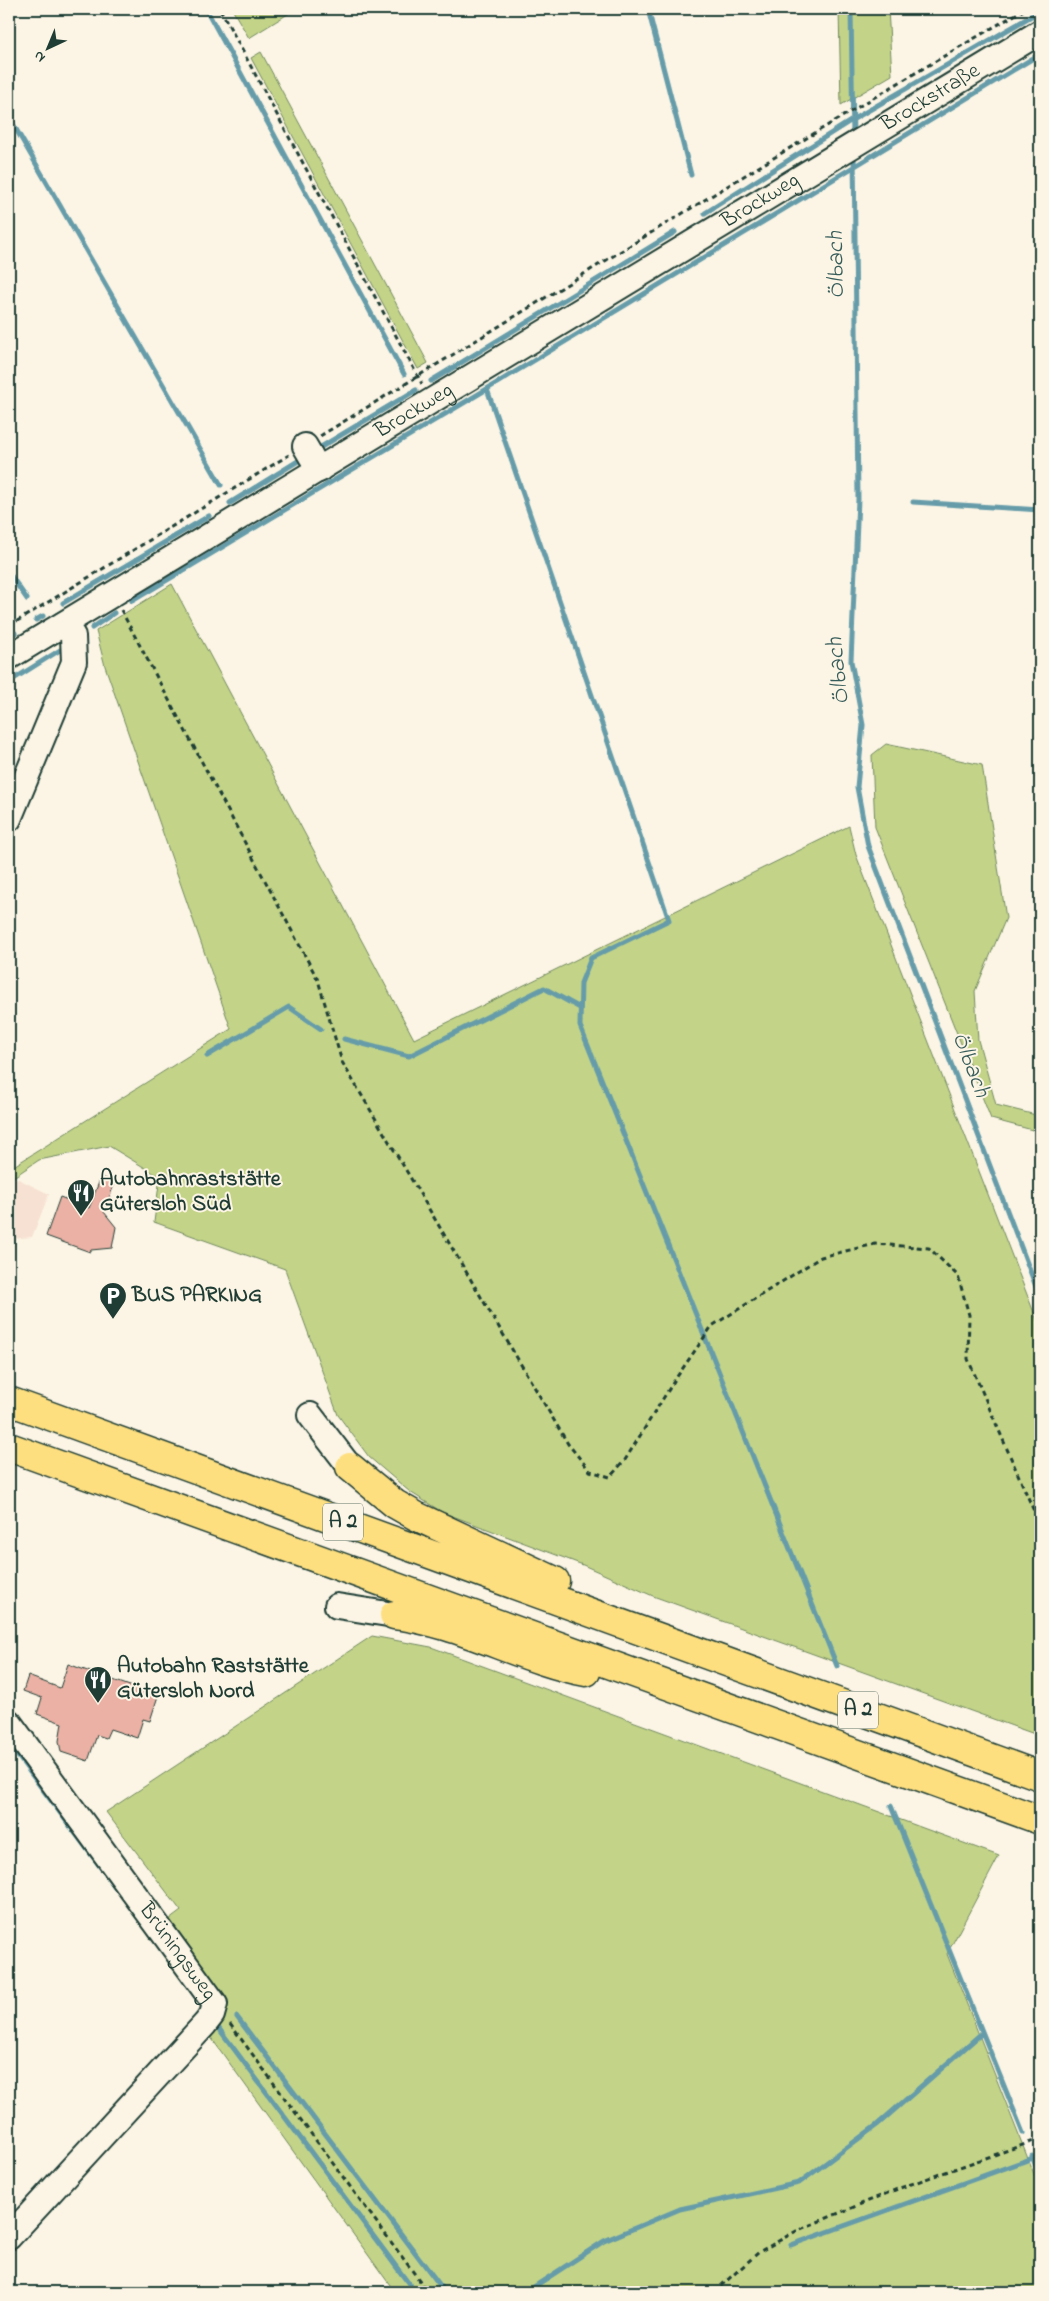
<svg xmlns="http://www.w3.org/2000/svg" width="1049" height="2301" font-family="'Indie Flower',sans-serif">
  <rect width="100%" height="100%" fill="#fcf5e5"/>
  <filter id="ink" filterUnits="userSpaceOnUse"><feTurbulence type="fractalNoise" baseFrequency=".02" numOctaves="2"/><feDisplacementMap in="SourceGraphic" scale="10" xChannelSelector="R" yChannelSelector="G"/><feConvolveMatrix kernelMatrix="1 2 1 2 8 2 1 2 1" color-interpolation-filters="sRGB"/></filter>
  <g filter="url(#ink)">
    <path fill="#f7e1d2" d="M14,1177L49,1194L32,1237L9,1239V1180Z"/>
    <path fill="#c3d488" stroke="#71885e" d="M232,9H296L249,38Z
      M839,9H888L892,75L841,105Z
      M261,52L428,363L418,369L251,58Z
      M172,584L414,1039L849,826L856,855L1040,1328V1736L653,1596L583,1565L442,1512L410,1492L369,1457L338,1415L285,1269L154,1222L160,1177L109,1146L39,1160L9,1180V1169L231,1029L105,666L96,631Z
      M886,744L982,765L1006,918L975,991L978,1040L996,1105L1040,1116V1132L991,1119L875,827L872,755Z
      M372,1636L431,1647L999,1856L947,1954L1040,2189V2292H395L207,2032L228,2007L165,1923L181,1911L106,1812Z"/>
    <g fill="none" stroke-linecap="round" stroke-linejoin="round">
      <path stroke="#669ca9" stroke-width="5" d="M206,9L404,374
        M648,9L691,175
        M851,9L853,138
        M9,117L221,485
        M854,152L858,499L851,661L863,725L857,787L868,846L1040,1297
        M705,213L852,120L1040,11
        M431,381L675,232
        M487,389L669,920L591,958L581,983L580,1026L837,1666
        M321,447L416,390
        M913,502L1040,510
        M230,503L298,461
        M9,573L27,599
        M132,601L487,389L1040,54
        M63,603L209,516
        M36,620L43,616
        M92,628L114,613
        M9,637L15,633
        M9,682L60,650
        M344,1039L409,1056L544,988L580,1008
        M207,1056L289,1007L321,1029
        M9,1744L119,1892
        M891,1806L1023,2133
        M237,2017L445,2292
        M217,2026L415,2292
        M1032,2156L1040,2176
        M791,2245L1033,2158
        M526,2292L604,2241L680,2209L799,2183L877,2125L982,2033"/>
    </g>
    <path fill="#ebb1a5" stroke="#1f3d34" d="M101,1177L115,1182L104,1212L116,1227L112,1248L91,1250L90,1252L46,1236L60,1197L89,1208Z
      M68,1664L158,1696L150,1721L143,1719L137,1738L110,1729L106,1738L97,1735L88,1761L61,1752L59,1741L62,1723L37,1714L42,1698L23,1691L28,1676L60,1688Z"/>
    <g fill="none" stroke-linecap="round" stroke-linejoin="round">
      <defs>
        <g id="minor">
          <path d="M305,446L319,470"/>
          <path id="s1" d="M9,657L1040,32"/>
          <path d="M9,819L74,662L73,636L64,624"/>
          <path d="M310,1415L350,1467"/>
          <path d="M337,1606L394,1615"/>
          <path id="s2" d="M9,1722L215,2004L212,2015L205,2024L9,2237"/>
        </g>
        <path id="highway" d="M9,1401L1040,1776
          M9,1447L1040,1820
          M350,1467L395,1504L416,1516L555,1581
          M394,1615C460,1622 521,1660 586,1672"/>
      </defs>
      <use href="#minor" stroke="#1f3d34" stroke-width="28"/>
      <use href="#highway" stroke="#1f3d34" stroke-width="31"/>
      <path stroke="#1f3d34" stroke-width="3" stroke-dasharray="5 4" stroke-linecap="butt" d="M220,9L422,384
        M320,436C555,293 787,146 1025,9
        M121,610L318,980L342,1062L568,1444L590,1471L610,1477L625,1460L674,1381L712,1326L821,1257L875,1244L929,1248L958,1276L969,1315L968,1359L1040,1525
        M9,626L289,455
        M230,2024L428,2292
        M714,2292L759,2252L798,2230L900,2188L1034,2141"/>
      <use href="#minor" stroke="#fcf5e5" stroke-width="24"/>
      <use href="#highway" stroke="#fedf80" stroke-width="28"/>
    </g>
  </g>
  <defs>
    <symbol id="restaurant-pin" viewBox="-11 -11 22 30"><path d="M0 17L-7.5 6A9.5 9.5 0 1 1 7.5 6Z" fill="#1f3d34" stroke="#fcf5e5"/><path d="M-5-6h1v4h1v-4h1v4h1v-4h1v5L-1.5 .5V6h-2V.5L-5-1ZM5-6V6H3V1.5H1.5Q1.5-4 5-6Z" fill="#fff"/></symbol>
    <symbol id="parking-pin" viewBox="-11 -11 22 30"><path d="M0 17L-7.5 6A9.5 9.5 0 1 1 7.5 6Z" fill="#1f3d34" stroke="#fcf5e5"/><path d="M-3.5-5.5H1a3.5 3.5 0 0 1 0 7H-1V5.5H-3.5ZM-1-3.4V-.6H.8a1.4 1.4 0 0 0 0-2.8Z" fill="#fff"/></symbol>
  </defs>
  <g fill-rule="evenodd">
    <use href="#restaurant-pin" x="65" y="1177" width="32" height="43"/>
    <use href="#parking-pin" x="97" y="1280" width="32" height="43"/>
    <use href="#restaurant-pin" x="82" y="1664" width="32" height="43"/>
  </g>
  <g text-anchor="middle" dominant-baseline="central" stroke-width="4" stroke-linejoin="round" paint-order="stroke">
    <g fill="#fcf5e5" stroke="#617469" stroke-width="1">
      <rect x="323" y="1503.5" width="40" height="37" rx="4"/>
      <rect x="838" y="1691.5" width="40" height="37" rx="4"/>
    </g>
    <g font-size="21" font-weight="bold" fill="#1f3d34">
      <text x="343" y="1522">A 2</text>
      <text x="858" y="1710">A 2</text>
    </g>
    <g font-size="22" fill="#1f3d34" stroke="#fcf5e5">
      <text stroke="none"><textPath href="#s1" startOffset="1078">Brockstraße</textPath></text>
      <text stroke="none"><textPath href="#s1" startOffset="879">Brockweg</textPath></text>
      <text stroke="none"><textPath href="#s1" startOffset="474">Brockweg</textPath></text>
      <text stroke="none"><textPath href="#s2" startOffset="285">Brüningsweg</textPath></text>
    </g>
    <g font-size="22" font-weight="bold" fill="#1f3d34" stroke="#fcf5e5" text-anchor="start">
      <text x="100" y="1180">Autobahnraststätte<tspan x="100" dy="25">Gütersloh Süd</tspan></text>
      <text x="132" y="1296">BUS PARKING</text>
      <text x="117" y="1667">Autobahn Raststätte<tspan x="117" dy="25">Gütersloh Nord</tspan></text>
    </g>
    <g font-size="24" font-style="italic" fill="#375d5b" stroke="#fcf5e5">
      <text transform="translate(837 265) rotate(-91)">Ölbach</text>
      <text transform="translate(839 671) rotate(-96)">Ölbach</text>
      <text transform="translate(970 1065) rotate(69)">Ölbach</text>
    </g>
  </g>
  <rect width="1049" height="2301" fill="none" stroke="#fcf5e5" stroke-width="30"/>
  <rect x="15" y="15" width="1019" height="2271" fill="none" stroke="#1f3d34" stroke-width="2" filter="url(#ink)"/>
  <g transform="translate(48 48) rotate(224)" stroke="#fcf5e5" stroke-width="4" paint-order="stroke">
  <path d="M0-4L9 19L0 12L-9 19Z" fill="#1f3d34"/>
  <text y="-8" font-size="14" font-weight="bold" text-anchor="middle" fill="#1f3d34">N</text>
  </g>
</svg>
